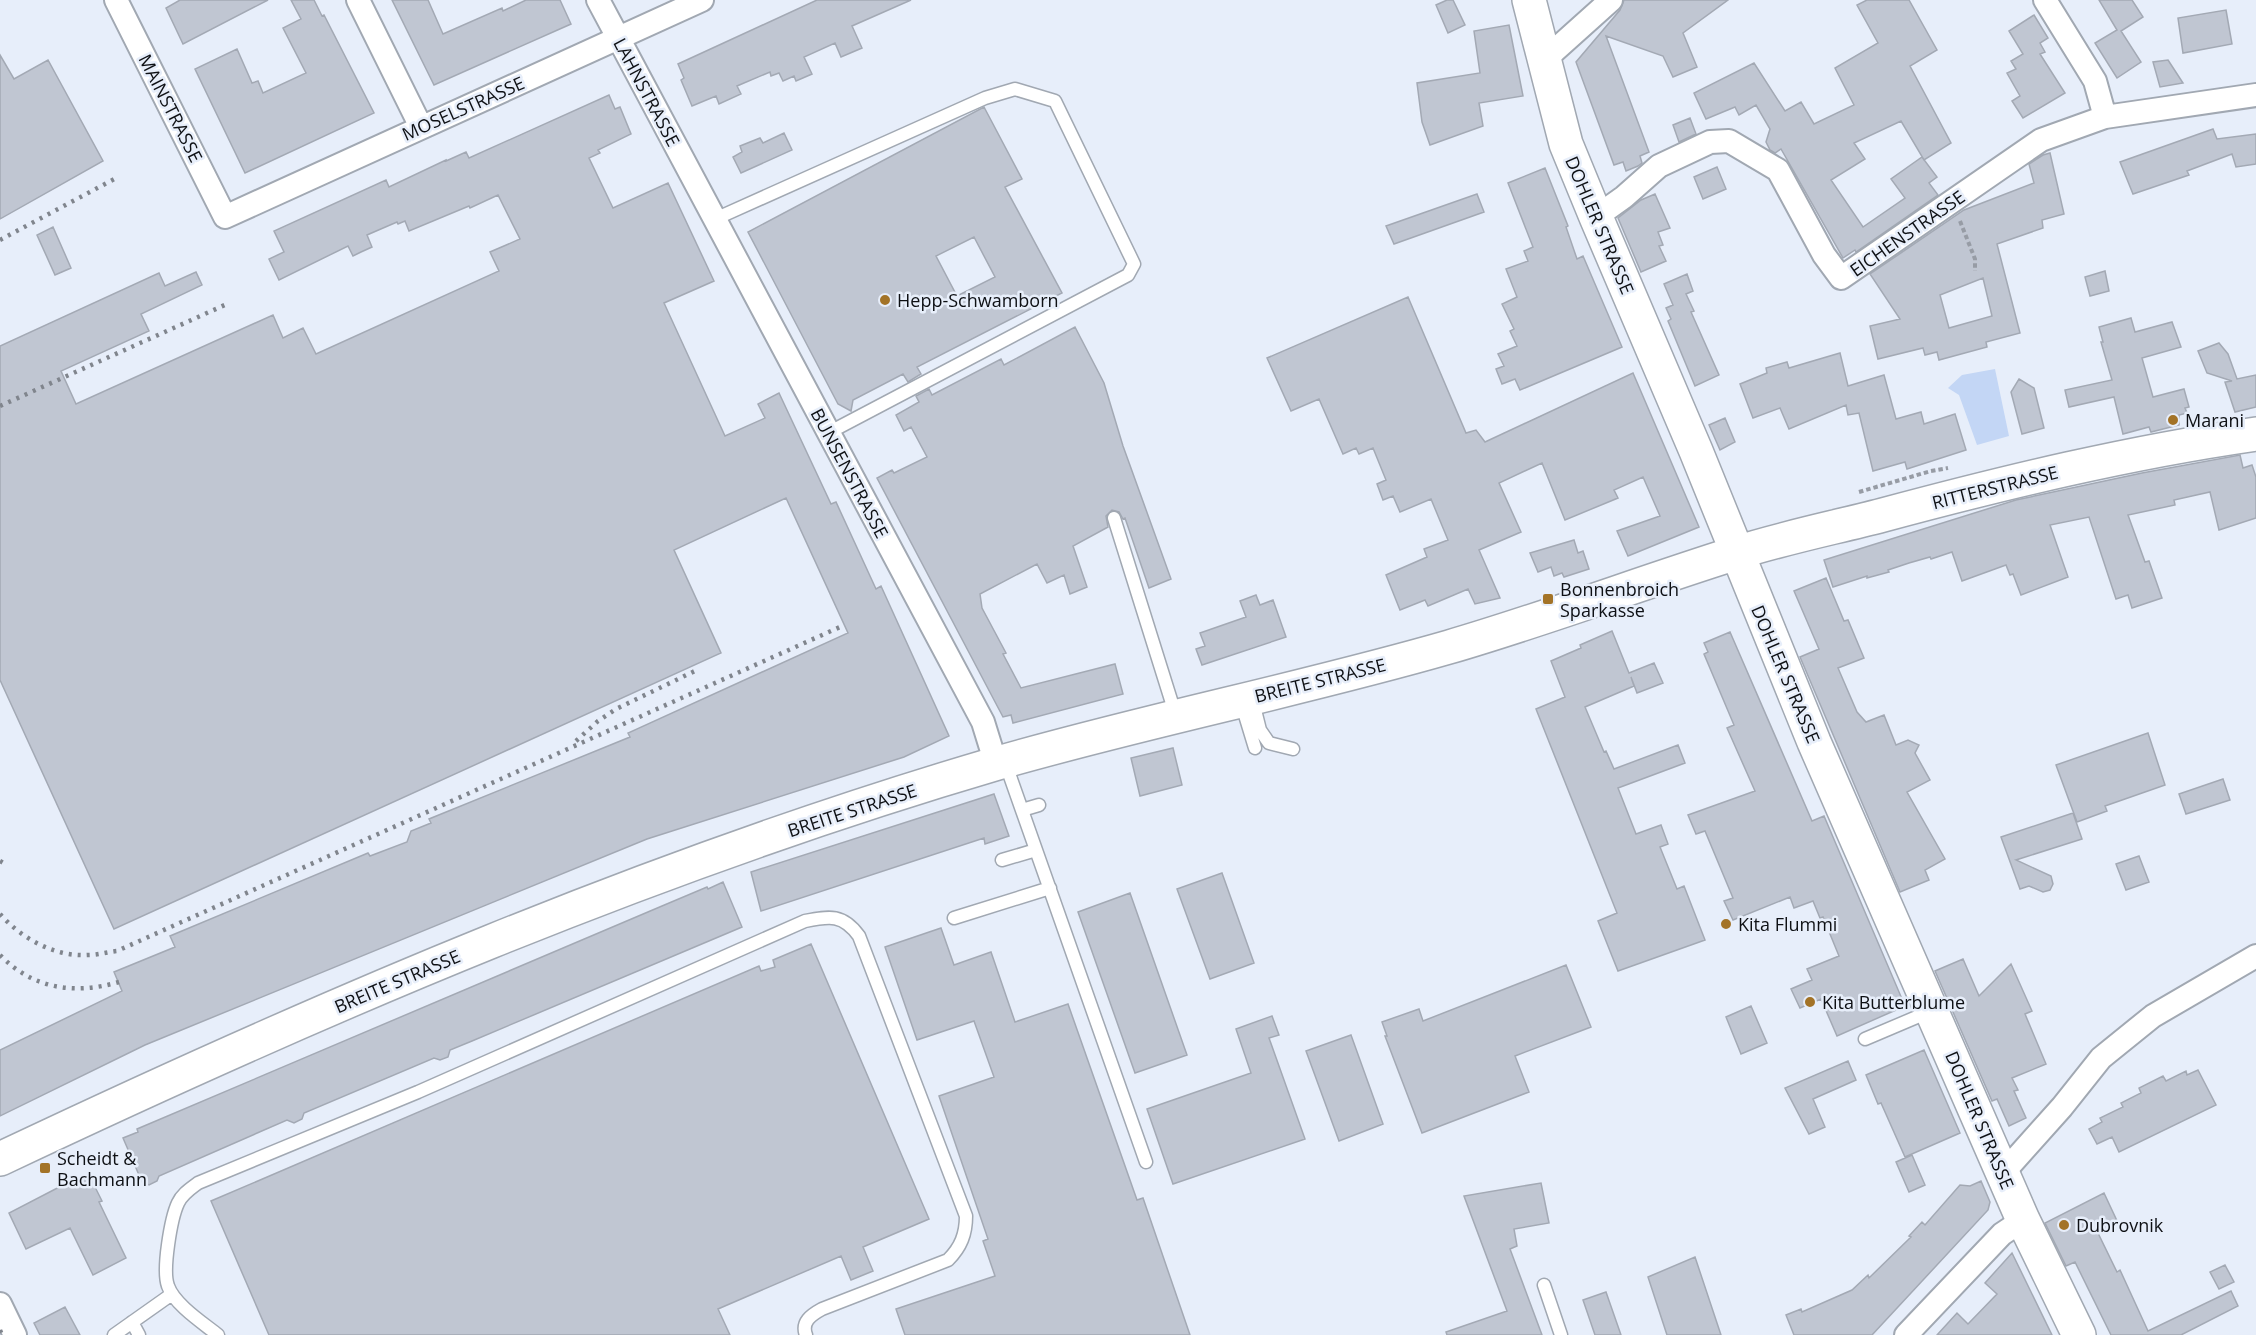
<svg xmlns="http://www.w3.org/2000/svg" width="2256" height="1335" font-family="'Open Sans',sans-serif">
  <rect width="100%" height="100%" fill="#e7eefa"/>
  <path fill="#c3d6f5" d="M1995,369L2009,436L1977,445L1959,395L1948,388L1962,375Z"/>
  <path fill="#c0c6d2" stroke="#a3a9b4" stroke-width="1.5" fill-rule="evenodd" d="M180,0H268L183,44L166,8Z
    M291,0H314L322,16L324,15L374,113L245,173L195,69L237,49L252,83L258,81L263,93L306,73L283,28L301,19Z
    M392,0H428L443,34L502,8L503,11L526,0H560L571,24L434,85Z
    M817,0H911L852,26L862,48L841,57L835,43L804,57L812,74L796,81L794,76L783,81L779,73L771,76L770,72L737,86L741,94L719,104L716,96L692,106L681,80L684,78L678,64Z
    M1447,0H1453L1465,25L1448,33L1436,5Z
    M1624,0H1728L1683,33L1697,67L1673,77L1663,56L1606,36L1649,152L1640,156L1642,163L1638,166L1626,171L1623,162L1614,165L1576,62L1620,10Z
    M1867,0H1909L1937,50L1910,66L1951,143L1924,160L1901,121L1854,143L1865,159L1831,180L1863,227L1905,198L1891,179L1922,157L1937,177L1929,183L1938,195L1856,252L1855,250L1843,258L1781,149L1775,153L1770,150L1766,142L1770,129L1756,105L1739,115L1735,107L1706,119L1694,93L1754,63L1785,111L1801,102L1814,124L1854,105L1835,68L1878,43L1857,5Z
    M2099,0H2132L2143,17L2121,31L2141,62L2117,78L2095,43L2117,30Z
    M2226,10L2232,44L2183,53L2178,18Z
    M2034,15L2048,38L2040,43L2045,52L2040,54L2065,93L2023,118L2012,101L2020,96L2007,73L2016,69L2011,61L2023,54L2009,31Z
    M1509,25L1523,96L1479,103L1483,126L1430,145L1422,122L1417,83L1480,73L1474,31Z
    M0,55L14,79L48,60L103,161L0,219Z
    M2168,60L2183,83L2160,87L2153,62Z
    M609,95L615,109L620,107L631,134L598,150L600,153L589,158L613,208L668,183L714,281L664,303L725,436L765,418L758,404L779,393L831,504L836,502L876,589L881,586L949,736L904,757L647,839L145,1045L0,1116V1050L122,991L114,972L175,947L170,936L368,853L370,856L407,842L411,831L431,823L429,819L630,737L628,733L848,633L786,498L674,550L721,653L114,929L0,680V346L159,273L165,286L196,272L202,285L141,314L149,331L61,371L76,404L273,315L283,338L303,328L316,354L499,271L490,252L520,239L498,195L470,208L469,206L409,231L405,221L398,224L397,222L367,235L372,247L361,252L353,256L348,246L279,280L269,259L284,252L274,231L386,180L389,187L446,160V161L466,152L469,158Z
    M984,107L1022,179L1005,187L1062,293L917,367L921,374L908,382L903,374L853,400L851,411L838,404L748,232ZM974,237L995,277L957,296L936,256Z
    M1690,118L1696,134L1679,142L1673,125Z
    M2213,129L2217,139L2256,134V164L2236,167L2232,154L2187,171L2189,175L2133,194L2120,162Z
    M784,133L792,150L741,173L733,157L742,152L740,146L760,138L763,143Z
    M2050,153L2064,214L2042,220L2043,228L1997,244L2020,333L1986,342L1987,347L1939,360L1937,352L1925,355L1923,348L1878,359L1870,326L1900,319L1870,274L1964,210L2034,183L2029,164L2043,155ZM1983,278L1992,316L1949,328L1940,295Z
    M1717,167L1726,189L1703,199L1694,177Z
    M1545,168L1568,226L1566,227L1577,259L1583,256L1622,347L1520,390L1515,379L1502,384L1496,369L1504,366L1498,354L1517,346L1510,331L1514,329L1502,304L1517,297L1506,269L1528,261L1524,251L1533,247L1508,183Z
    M1477,194L1484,212L1394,244L1386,226Z
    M1655,194L1670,228L1658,232L1663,245L1659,246L1666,261L1641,272L1618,218L1641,200Z
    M53,227L71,268L55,275L37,235Z
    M2105,271L2109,291L2090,296L2085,277Z
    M1687,274L1693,291L1686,294L1694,311L1691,312L1719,375L1695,386L1668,321L1671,319L1666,308L1673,305L1664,284Z
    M1408,297L1466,433L1476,430L1485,442L1633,373L1699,527L1628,556L1617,531L1660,516L1643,477L1614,490L1618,498L1565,520L1542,463L1499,483L1521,532L1479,550L1500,598L1475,604L1468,589L1428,606L1425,600L1400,610L1386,575L1427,557L1424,549L1448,540L1431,499L1400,512L1393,496L1383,500L1377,484L1386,480L1373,448L1359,454L1356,448L1343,454L1319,399L1291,411L1267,358Z
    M2131,318L2135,332L2172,322L2181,347L2142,358L2153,397L2184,389L2189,407L2185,408L2187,413L2179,415V425L2151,432L2149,427L2123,434L2114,397L2069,407L2065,390L2112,380L2101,342H2103L2099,327Z
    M1075,327L1104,383L1123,446L1171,579L1149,588L1125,518L1123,519L1119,512L1112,510L1106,516L1108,527L1073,546L1087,587L1070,594L1064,575L1047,583L1037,564L980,594L982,608L1006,653L1003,654L1021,688L1115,664L1123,694L1013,723L1011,715L1003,717L877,478L892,470L894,473L927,457L911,427L904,431L896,415L919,402L916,396L929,389L932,395L1001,359L1004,365Z
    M2219,343L2228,354L2237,379L2256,375V407L2235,412L2225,382L2232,381L2207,373L2198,351Z
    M1840,353L1848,386L1884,375L1896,419L1921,412L1924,424L1955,414L1966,450L1907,469L1905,462L1873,471L1859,413L1848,415L1846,405L1789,429L1780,408L1753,418L1740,384L1767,373L1766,368L1787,362L1789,368Z
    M2019,379L2034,388L2044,428L2022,434L2011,392Z
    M1725,418L1735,442L1720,450L1709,425Z
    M2240,455L2243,468L2252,465L2256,477V518L2219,530L2210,492L2174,500L2175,505L2128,515L2145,562L2149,561L2162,598L2132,608L2128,595L2116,599L2089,517L2050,525L2068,577L2021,595L2013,574L2010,575L2006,565L1962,581L1952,552L1931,559L1930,557L1909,563L1888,570L1889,572L1867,578V576L1833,587L1824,560L2016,500L2142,473Z
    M1574,540L1578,553L1583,551L1589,569L1564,577L1562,573L1554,576L1551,567L1538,572L1530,553Z
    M1826,578L1844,621L1848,620L1864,658L1838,668L1857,712L1866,722L1884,715L1896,745L1908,740L1919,745L1915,753L1930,780L1907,792L1945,859L1925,870L1929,880L1900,892L1800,657L1819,649L1794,591Z
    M1256,595L1260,605L1273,600L1286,637L1202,665L1196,649L1205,646L1200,633L1246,617L1240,601Z
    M1612,631L1629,673L1654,663L1663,683L1637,693L1631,677L1634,686L1585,707L1604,752L1606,751L1614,769L1678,745L1685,763L1618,788L1636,834L1661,825L1668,844L1660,847L1677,889L1684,886L1705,940L1618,971L1598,921L1617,913L1536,709L1565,697L1551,661L1581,648L1580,645Z
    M1730,632L1812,821L1824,816L1905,1006L1837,1036L1821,999L1800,1008L1791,989L1812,980L1807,969L1839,956L1823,917L1820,918L1813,901L1794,908L1790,897L1733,920L1724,901L1733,898L1705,831L1696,834L1688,815L1755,791L1727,728L1734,725L1704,654L1708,652L1704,643Z
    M2148,733L2165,785L2105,806L2107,811L2077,822L2056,765Z
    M1173,748L1182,785L1140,796L1131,758Z
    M2223,779L2230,800L2186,814L2179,794Z
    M994,794L1009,836L985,844L984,838L761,911L751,872Z
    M2073,813L2082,839L2016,860L2051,876L2053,884L2050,890L2043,892L2029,886L2020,889L2001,837Z
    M2139,856L2149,882L2126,890L2116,864Z
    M1222,873L1254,963L1210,979L1177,889Z
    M723,882L742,927L472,1041L450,1050L448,1057L440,1060L434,1058L304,1113L302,1119L294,1123L287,1120L159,1176L157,1181L149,1185L142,1182L123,1138L138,1132L137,1129L662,906L707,887L708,889Z
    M1130,893L1187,1055L1135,1073L1078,912Z
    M941,928L954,965L991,952L1015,1022L1068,1004L1137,1200L1143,1198L1190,1335H905L896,1309L995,1276L983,1241L988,1239L939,1096L994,1077L974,1021L917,1040L885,947Z
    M811,944L929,1219L863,1247L873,1271L851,1280L841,1256L718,1309L730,1335H269L211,1201L759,966L761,971L775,967L773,960Z
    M1963,959L1979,996L2011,964L2032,1011L2025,1014L2046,1064L2012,1078L2018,1090L2014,1091L2026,1118L2009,1126L1997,1099L1992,1101L1935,971Z
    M1566,965L1591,1027L1515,1056L1529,1092L1422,1133L1385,1036H1387L1382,1022L1419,1009L1423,1021Z
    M1751,1006L1767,1043L1741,1054L1726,1017Z
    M1272,1016L1279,1035L1269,1038L1305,1139L1173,1184L1147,1109L1251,1073L1236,1029Z
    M1351,1035L1383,1124L1339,1141L1306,1051Z
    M1924,1050L1960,1133L1905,1157L1881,1103L1878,1104L1866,1075Z
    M1848,1061L1856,1080L1813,1099L1825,1127L1809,1134L1785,1088Z
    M2198,1070L2216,1105L2119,1152L2112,1137L2097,1144L2089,1129L2102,1122L2100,1118L2123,1107L2121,1103L2141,1093L2139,1088L2163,1076L2166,1081L2186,1071L2187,1075Z
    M1912,1155L1925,1185L1909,1192L1896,1162Z
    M83,1177L92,1181L102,1201L99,1202L126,1258L93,1275L70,1228L26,1249L9,1213L67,1183L68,1184Z
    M1981,1181L1990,1202L1988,1210L1872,1335H1794L1786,1315L1801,1309L1802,1312L1852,1290L1868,1275L1869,1278L1911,1237L1909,1236L1922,1222L1925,1225L1960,1185L1970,1186Z
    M1541,1183L1549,1223L1514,1229L1517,1246L1510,1249L1542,1335H1447L1446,1332L1507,1311L1464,1196Z
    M2104,1193L2118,1223L2098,1233L2117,1272L2120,1270L2148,1331L2231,1291L2238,1306L2181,1335H2111L2075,1262L2066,1266L2045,1223Z
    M2012,1253L2052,1335H1937L1957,1313L1968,1324L1997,1294L1985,1283Z
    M1695,1257L1721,1335H1667L1648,1277Z
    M2225,1265L2234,1282L2219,1289L2210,1272Z
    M1606,1292L1621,1335H1595L1583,1300Z
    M65,1307L80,1335H40L34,1323Z"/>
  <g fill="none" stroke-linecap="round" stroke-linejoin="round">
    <defs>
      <path id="lane" d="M715,219L985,98L1015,89L1055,101L1134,264L1128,275L828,433
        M1114,518L1176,716
        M1252,698L1260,730L1269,743L1293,749
        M1241,702L1255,748
        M1005,762L1146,1162
        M1022,810L1039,805
        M1002,860L1036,850
        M954,918L1050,888
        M1865,1039L1931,1011
        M1544,1285L1561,1335
        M132,1322L139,1335
        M114,1335L172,1294
        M218,1335C203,1323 174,1304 168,1286C162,1270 171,1218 178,1203C182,1194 190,1189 198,1183L418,1092L805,921C830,916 843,914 859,936L966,1216C966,1234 961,1247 948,1260L822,1309C811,1315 801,1322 806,1335"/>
      <path id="street" d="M116,0L225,217L702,0
        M358,0L421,127
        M598,0L983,722L996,764
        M2045,0L2095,81L2105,117
        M1543,61L1611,0
        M1596,217L1624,197L1659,166L1710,142L1729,141L1778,170L1824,255L1841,278L2041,140L2105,117L2256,95
        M2003,1173L2062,1107L2101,1058L2153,1016L2256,956
        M0,1304L15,1335
        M1906,1335L2002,1234L2023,1220"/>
      <path id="secondary" d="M1529,0L1566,144L1596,217L1696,451L1814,742L2023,1220L2079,1335
        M0,1159C323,1006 654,864 998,763C1147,720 1300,690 1449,647C1545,619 1638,584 1733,554C1782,538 1833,528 1883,515C2006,482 2130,452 2256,434"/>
    </defs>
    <use href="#lane" stroke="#a1a8b2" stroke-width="15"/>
    <use href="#street" stroke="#a1a8b2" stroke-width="26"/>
    <use href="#secondary" stroke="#a1a8b2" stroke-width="36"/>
    <path stroke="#979ca5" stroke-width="4" stroke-dasharray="4.5 3" stroke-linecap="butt" d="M1960,221L1975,259V271
      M1859,492L1931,471L1948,468"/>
    <use href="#lane" stroke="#fff" stroke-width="12"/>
    <use href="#street" stroke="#fff" stroke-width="22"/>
    <use href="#secondary" stroke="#fff" stroke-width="33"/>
    <path stroke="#80858d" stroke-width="4.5" stroke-dasharray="3 6" stroke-linecap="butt" d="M0,240L118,177
      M0,406L227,304
      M576,741L598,721L616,709L699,669
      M0,861L5,864
      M0,914C22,939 55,957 88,955C98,955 107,952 117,951L840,627
      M0,955C33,989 74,995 119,982
      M0,1330L2,1335"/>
  </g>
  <g fill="#a37327" stroke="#e7eefa" stroke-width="2">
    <circle cx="885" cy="300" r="6"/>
    <circle cx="2173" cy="420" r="6"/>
    <rect x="1542" y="593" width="12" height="12" rx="3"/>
    <circle cx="1726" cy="924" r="6"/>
    <circle cx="1810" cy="1002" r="6"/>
    <rect x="39" y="1162" width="12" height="12" rx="3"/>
    <circle cx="2064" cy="1225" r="6"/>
  </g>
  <g text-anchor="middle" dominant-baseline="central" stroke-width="5" stroke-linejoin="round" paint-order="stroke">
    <g font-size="18" fill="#0e1014" stroke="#e7eefa">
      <text transform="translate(647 92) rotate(62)">LAHNSTRASSE</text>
      <text transform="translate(171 108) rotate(63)">MAINSTRASSE</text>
      <text transform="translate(463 108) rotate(-24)">MOSELSTRASSE</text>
      <text transform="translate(1600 225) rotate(67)">DOHLER STRASSE</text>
      <text transform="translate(1907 233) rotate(-35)">EICHENSTRASSE</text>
      <text transform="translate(850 473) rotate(62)">BUNSENSTRASSE</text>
      <text transform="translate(1995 487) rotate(-14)">RITTERSTRASSE</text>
      <text transform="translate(1786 674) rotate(67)">DOHLER STRASSE</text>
      <text transform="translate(1320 680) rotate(-14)">BREITE STRASSE</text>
      <text transform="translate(852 810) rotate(-18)">BREITE STRASSE</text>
      <text transform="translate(397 981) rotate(-23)">BREITE STRASSE</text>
      <text transform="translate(1980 1120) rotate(67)">DOHLER STRASSE</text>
    </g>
    <g font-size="18" fill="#0e1014" stroke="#e7eefa" text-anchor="start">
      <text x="897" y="300">Hepp-Schwamborn</text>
      <text x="2185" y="420">Marani</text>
      <text x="1560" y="589">Bonnenbroich<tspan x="1560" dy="21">Sparkasse</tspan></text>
      <text x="1738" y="924">Kita Flummi</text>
      <text x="1822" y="1002">Kita Butterblume</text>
      <text x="57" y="1158">Scheidt &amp;<tspan x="57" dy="21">Bachmann</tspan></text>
      <text x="2076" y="1225">Dubrovnik</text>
    </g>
  </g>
</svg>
